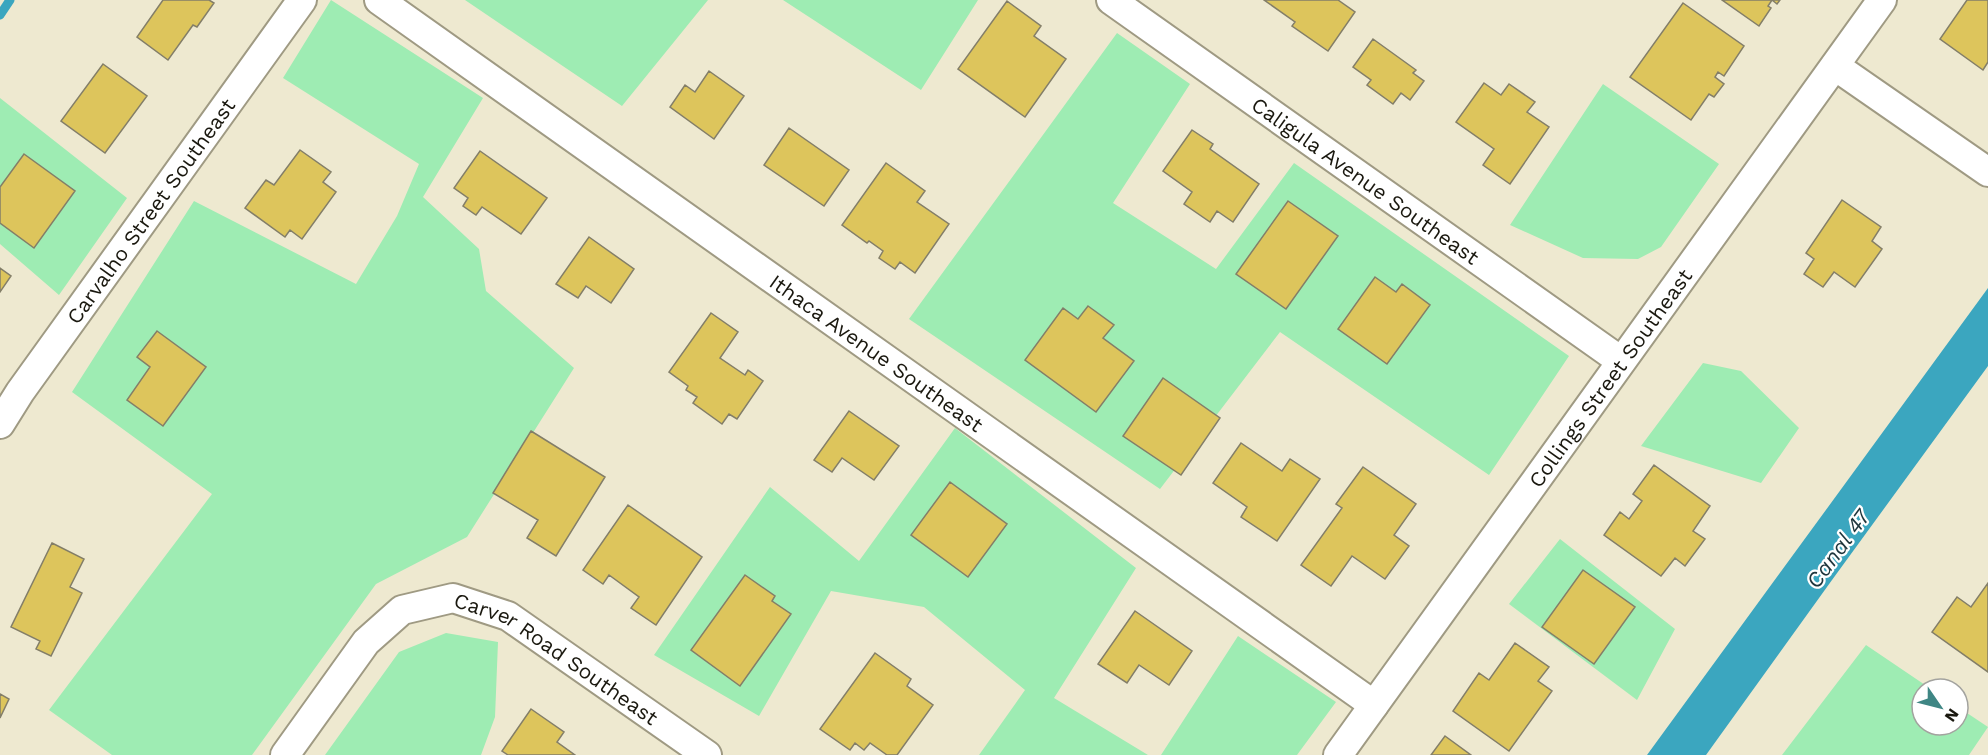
<svg xmlns="http://www.w3.org/2000/svg" width="1988" height="755" font-family="'Work Sans',sans-serif">
  <rect width="100%" height="100%" fill="#eee9d0"/>
  <path fill="#9eecb3" d="M331,0L483,98L423,197L479,249L486,291L574,368L467,537L376,584L252,755H112L49,710L212,494L72,392L194,201L356,284L397,216L419,164L283,78Z
    M465,0H708L622,106Z
    M783,0H978L921,90Z
    M1117,33L1190,84L1113,203L1216,269L1294,163L1569,356L1489,475L1280,332L1160,489L909,319Z
    M1603,84L1719,164L1661,247L1638,259L1583,258L1510,225Z
    M0,98L127,198L59,295L0,244Z
    M1703,363L1741,371L1799,428L1761,483L1641,446Z
    M955,428L1136,568L1054,698L1148,755H979L1025,690L924,607L831,591L759,716L654,655L770,487L859,561Z
    M1560,539L1675,629L1637,700L1509,604Z
    M446,633L498,642L495,717L481,755H325L399,652Z
    M1238,636L1336,702L1297,755H1161Z
    M1866,645L1931,689H1922V725H1958V707L1988,727L1969,755H1782Z"/>
  <path fill="#3ba6bf" d="M1988,288V366L1832,580L1706,755H1647Z"/>
  <g fill="none" stroke-linecap="round" stroke-linejoin="round">
    <path stroke="#3ba6bf" stroke-width="9" d="M0,15L10,0"/>
  </g>
  <path fill="#ddc55c" stroke="#837e68" stroke-width="1.5" d="M163,0H209L214,3L197,27L193,25L168,60L137,37Z
    M1264,0H1338L1355,12L1328,51L1292,26L1295,22Z
    M1722,0H1780L1777,4L1772,0L1768,6L1771,8L1759,26Z
    M1967,0H1988V62L1983,70L1940,39Z
    M1007,1L1041,26L1034,36L1066,59L1025,117L958,69Z
    M1683,3L1744,46L1724,76L1718,72L1715,77L1724,84L1714,97L1709,94L1691,120L1630,77Z
    M1373,39L1416,70L1413,73L1424,81L1410,100L1401,93L1393,104L1367,85L1371,80L1353,67Z
    M103,64L147,96L105,153L61,121Z
    M709,71L744,96L714,139L670,107L685,85L695,92Z
    M1484,83L1501,95L1509,84L1535,102L1527,112L1549,127L1510,184L1483,165L1494,149L1456,122Z
    M789,128L849,170L824,206L764,165Z
    M1192,130L1213,144L1210,149L1259,184L1233,222L1217,211L1210,222L1184,204L1192,192L1163,171Z
    M300,150L331,172L323,182L336,192L302,239L290,230L285,237L245,208L266,180L274,185Z
    M480,151L547,198L521,234L482,207L476,215L463,206L468,198L454,188Z
    M24,154L75,191L34,248L0,223V187Z
    M886,163L925,191L917,202L949,224L915,273L900,262L895,269L879,258L883,251L869,241L867,243L842,225Z
    M1842,200L1881,227L1872,241L1882,249L1855,287L1834,272L1823,287L1804,274L1814,259L1806,253Z
    M1288,201L1338,236L1286,309L1236,274Z
    M589,237L634,269L611,303L586,286L578,298L556,284Z
    M0,268L11,276L0,292Z
    M1375,277L1396,292L1402,284L1430,305L1387,364L1338,329Z
    M1088,306L1114,325L1103,338L1134,361L1096,412L1025,360L1063,308L1078,319Z
    M711,313L738,332L720,358L745,375L748,370L763,381L737,419L729,414L722,424L693,403L697,397L686,390L688,386L669,372Z
    M157,331L206,367L163,426L127,400L150,367L137,357Z
    M1163,378L1220,418L1181,475L1123,436Z
    M849,411L899,446L874,480L842,458L832,472L814,460Z
    M531,431L605,477L556,556L527,538L538,520L493,493Z
    M1241,443L1282,471L1290,459L1320,479L1277,541L1241,517L1247,507L1213,483Z
    M1654,465L1710,506L1693,531L1705,539L1685,566L1675,558L1661,576L1604,535L1620,512L1629,519L1642,501L1633,494Z
    M1363,467L1416,504L1394,535L1409,546L1385,579L1352,556L1331,586L1301,565L1342,508L1336,504Z
    M950,482L1007,524L968,577L911,535Z
    M628,505L702,557L656,625L631,608L639,597L609,575L603,584L583,570Z
    M52,543L84,559L70,587L82,593L51,656L36,649L40,641L11,627Z
    M1583,570L1635,607L1594,664L1542,627Z
    M745,575L775,596L772,601L791,614L740,686L691,650Z
    M1988,583V672L1932,632L1957,597L1971,607Z
    M1135,611L1192,651L1169,685L1139,665L1127,683L1098,664Z
    M1515,643L1549,667L1538,681L1552,691L1509,751L1453,711L1479,673L1489,680Z
    M875,653L911,679L907,686L933,705L897,755H887L870,743L864,750L855,743L850,750L820,729Z
    M0,694L9,699L0,718Z
    M531,709L564,732L557,742L575,755H508L502,751Z
    M1445,736L1471,755H1431Z"/>
  <g fill="none" stroke-linecap="round" stroke-linejoin="round">
    <defs>
      <g id="minor">
        <path id="s1" d="M379,0L1374,705"/>
        <path id="s2" d="M1111,0L1621,361"/>
        <path d="M1835,66L1988,172"/>
        <path id="s3" d="M0,424L20,392L302,0"/>
        <path id="s4" d="M285,755L366,642L402,610L453,598L508,616L707,755"/>
        <path id="s5" d="M1338,755L1882,0"/>
      </g>
    </defs>
    <use href="#minor" stroke="#9f9a83" stroke-width="32"/>
    <use href="#minor" stroke="#fff" stroke-width="28"/>
  </g>
  <g text-anchor="middle" dominant-baseline="central" stroke-width="4.5" stroke-linejoin="round" paint-order="stroke">
    <g font-size="21" fill="#1a180f" stroke="#fff">
      <text stroke="none"><textPath href="#s2" startOffset="312">Caligula Avenue Southeast</textPath></text>
      <text stroke="none"><textPath href="#s3" startOffset="261">Carvalho Street Southeast</textPath></text>
      <text stroke="none"><textPath href="#s1" startOffset="610">Ithaca Avenue Southeast</textPath></text>
      <text stroke="none"><textPath href="#s5" startOffset="465">Collings Street Southeast</textPath></text>
      <text stroke="none"><textPath href="#s4" startOffset="360">Carver Road Southeast</textPath></text>
    </g>
    <g font-size="22" font-style="italic" fill="#1e353c" stroke="#fff">
      <text transform="translate(1838 549) rotate(-54)">Canal 47</text>
    </g>
  </g>
  <g transform="translate(1940 707) rotate(125)"><circle r="28" fill="#ffffff" stroke="#a3a39f" stroke-width="1.5"/>
  <path d="M0-4.5L10 22L0 15L-10 22Z" fill="#3f8684"/>
  <text y="-9" font-size="16" font-weight="bold" text-anchor="middle" fill="#1a180f">N</text>
  </g>
</svg>
